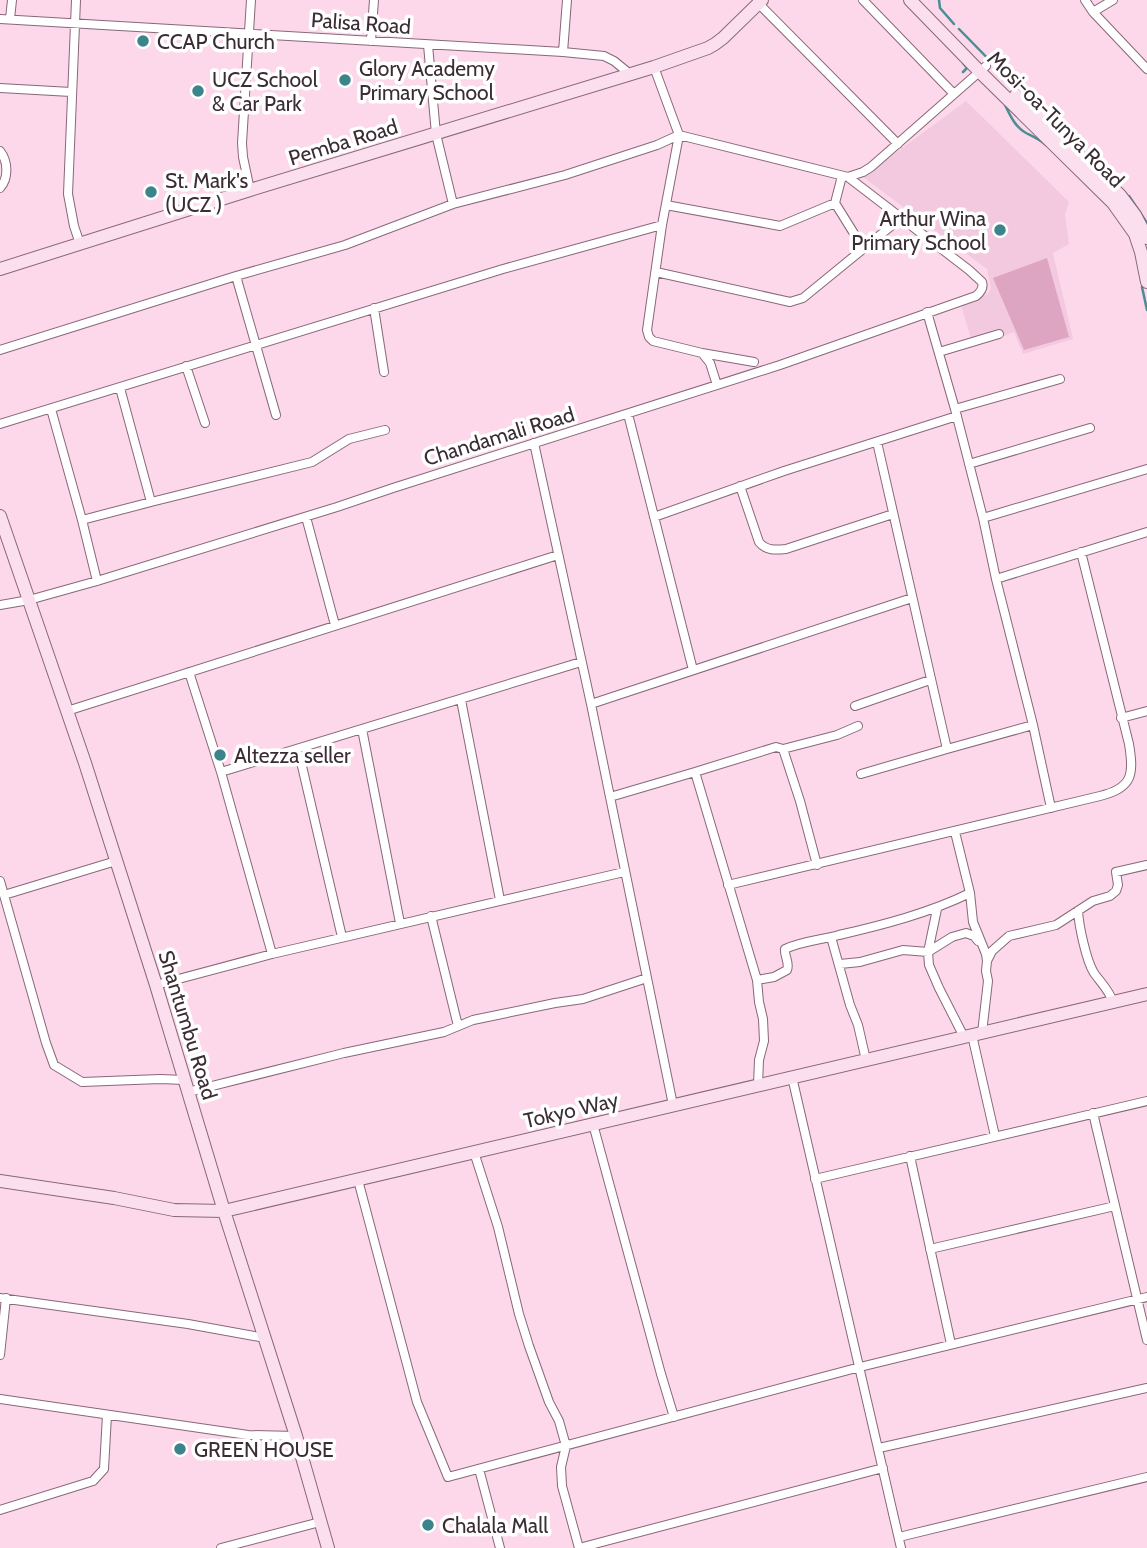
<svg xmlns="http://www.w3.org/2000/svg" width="1147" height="1548" font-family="Cabin,sans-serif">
  <rect width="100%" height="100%" fill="#fcd8ea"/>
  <path fill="#f2c9de" d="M966,101L1069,202L1065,215L1069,244L1053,253L1073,339L1023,354L1014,332L1004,336L1001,330L971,339L961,305L988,294L991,288L987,269L863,177Z"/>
  <path fill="#dda5c2" d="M1047,258L1069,337L1024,350L993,278Z"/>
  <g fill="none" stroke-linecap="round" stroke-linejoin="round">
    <path stroke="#498d96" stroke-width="2.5" d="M939,0L940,8L954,24
      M959,29L1005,76
      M963,63L967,68L963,72
      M1011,81L1020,90
      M1005,105C1010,115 1015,127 1026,133C1034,137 1039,139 1046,145
      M1045,114C1058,120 1065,126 1070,139
      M1129,196L1147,223
      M1142,287L1147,310"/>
    <defs>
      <path id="street" d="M76,0L68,194L74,226L80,244
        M863,0L954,94
        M1085,0L1093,12L1147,69
        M757,2L898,144
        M1093,12L1113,0
        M0,19L563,52L604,56L614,61L630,74
        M10,19L12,0
        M371,41L374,0
        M428,45L436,134L453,204
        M563,52L567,0
        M654,67L679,135L848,177L863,172L871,167L986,66
        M0,88L71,92
        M679,135L662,225L647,330L649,337L653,341L702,353L710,363L717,385
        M0,151C8,161 9,178 0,188
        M250,190L243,157L242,143L251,0
        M835,203L863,248
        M666,205L780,226L835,203L842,176
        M656,272L790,302L803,298L901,218
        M236,276L276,415
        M374,308L384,372
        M927,312L955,409L983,518L996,579L1033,725L1051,808
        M0,350L236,276L345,245L453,204L565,175L657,145L679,135
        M939,352L999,334
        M702,353L754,362
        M186,366L205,423
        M120,388L151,502
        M51,409L82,520L97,581
        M955,409L1060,379
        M628,414L693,670
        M0,424L503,269L662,225
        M877,442L947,749L1033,725
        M534,443L591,704L673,1105
        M969,464L1090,428
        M740,486L759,542C766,551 776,550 786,549L893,514
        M306,517L335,625
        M654,517L784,471L957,416
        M983,518L1147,469
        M82,520L151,502L312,462L349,439L385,430
        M996,579L1147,532
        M0,605L29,600L97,581L337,507L393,488L780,365L976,296C981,292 984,288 982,282L969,270L848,177
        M189,672L221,772L272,954
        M461,700L500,900
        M591,704L912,598
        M855,706L930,680
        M67,711L558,555
        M1121,718L1147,711
        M362,729L400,923
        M298,749L342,937
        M783,749L837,735L858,726
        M221,772L581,662
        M695,772L776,747L783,749L800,801L817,865
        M861,774L947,749
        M610,797L695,772L757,980L759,1002L763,1019L764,1041L759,1060L758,1085
        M955,832L970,893L973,922L986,954L987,961L986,971L988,981L982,1033
        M0,881L46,1043L54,1065L82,1082L160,1079L185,1080
        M728,885L1100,796C1133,788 1134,774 1129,744L1081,552
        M4,895L116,861
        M937,909L928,952L929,965L939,988L964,1037
        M1078,911C1079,926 1086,960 1094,973C1101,983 1109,990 1113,1002
        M431,916L458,1026
        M831,937L850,1005L858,1025L866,1060
        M987,961L992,951L1009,936L1056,925L1093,901L1110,896L1116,891L1118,885L1116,872L1147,865
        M840,964L860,962L903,950L928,952L952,937L966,933L974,936L978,941
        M757,980L774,977L787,970C790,963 784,956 785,949C802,941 821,940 839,935C883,925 929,913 970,893
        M156,985L272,954L624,872
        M972,1035L995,1136
        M792,1077L901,1548
        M188,1092L344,1053L444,1032L473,1020L555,1003L583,999L647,978
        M1093,1113L1147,1340
        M593,1124L661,1374L674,1417
        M474,1152L498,1227L519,1314L529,1346L549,1402L559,1421L566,1446L561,1467L562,1486L579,1548
        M910,1156L951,1344
        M815,1179L1147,1101
        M358,1180L417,1402L448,1477L860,1367L1147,1297
        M930,1249L1115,1206
        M0,1298L188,1324L265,1338
        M0,1355L6,1298
        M0,1399L248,1435L296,1436
        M879,1448L1147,1388
        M479,1469L500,1548
        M0,1510L93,1481L104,1469L107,1415
        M899,1537L1147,1477
        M221,1548L320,1522
        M579,1548L883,1468"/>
      <path id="secondary" d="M910,0L982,74L1113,203L1135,234L1141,252L1147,282
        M1016,95L1120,195L1135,215L1147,238
        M0,269L250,190L654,67L708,48L715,44L723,38L762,0
        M0,516L85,763L156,985L224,1211L296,1436L328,1548
        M0,1181L114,1198L174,1210L224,1211L1147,994"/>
    </defs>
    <use href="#street" stroke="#876878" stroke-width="10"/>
    <use href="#secondary" stroke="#876878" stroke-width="14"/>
    <use href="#street" stroke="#fff" stroke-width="8"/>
    <use href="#secondary" stroke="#fcdfef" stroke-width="12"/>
  </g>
  <g fill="#3c848b" stroke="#fff" stroke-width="2.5">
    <circle cx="143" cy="41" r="7"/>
    <circle cx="345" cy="80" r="7"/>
    <circle cx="198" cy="91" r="7"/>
    <circle cx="151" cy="192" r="7"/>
    <circle cx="1000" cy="230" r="7"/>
    <circle cx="220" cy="755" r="7"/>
    <circle cx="180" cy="1449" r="7"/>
    <circle cx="428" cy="1525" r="7"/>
  </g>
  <g text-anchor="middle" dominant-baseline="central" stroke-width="7" stroke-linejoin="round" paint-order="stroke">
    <g font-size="21" fill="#3a2d34" stroke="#fff">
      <text transform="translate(361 23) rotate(4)">Palisa Road</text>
      <text transform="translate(1056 119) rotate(45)">Mosi-oa-Tunya Road</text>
      <text transform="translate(343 142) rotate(-17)">Pemba Road</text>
      <text transform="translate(499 436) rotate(-17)">Chandamali Road</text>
      <text transform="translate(188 1025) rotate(73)">Shantumbu Road</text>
      <text transform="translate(571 1110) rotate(-13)">Tokyo Way</text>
    </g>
    <g font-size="21" fill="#3a2d34" stroke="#fff" text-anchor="start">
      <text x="157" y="41">CCAP Church</text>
      <text x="359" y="68">Glory Academy<tspan x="359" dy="24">Primary School</tspan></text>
      <text x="212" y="79">UCZ School<tspan x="212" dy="24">&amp; Car Park</tspan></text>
      <text x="165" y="180">St. Mark's<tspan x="165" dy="24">(UCZ )</tspan></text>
      <text x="986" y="218" text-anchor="end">Arthur Wina<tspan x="986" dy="24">Primary School</tspan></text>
      <text x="234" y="755">Altezza seller</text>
      <text x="194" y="1449">GREEN HOUSE</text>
      <text x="442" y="1525">Chalala Mall</text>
    </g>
  </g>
</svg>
